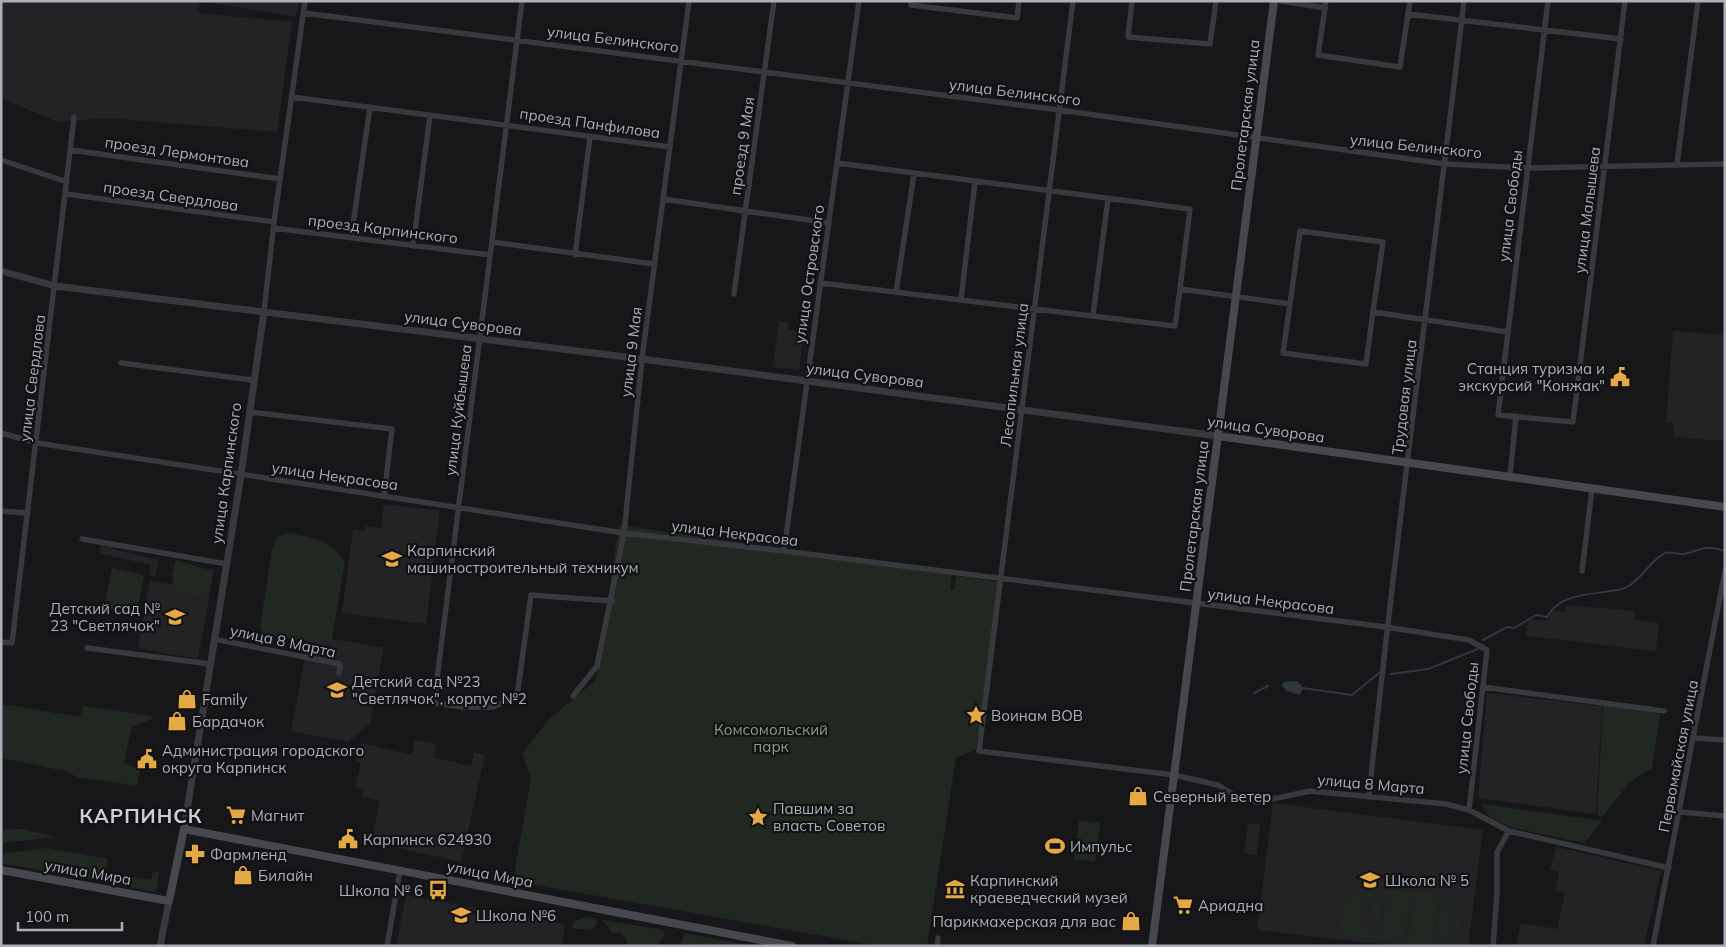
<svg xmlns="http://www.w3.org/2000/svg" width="1726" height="947" font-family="Mulish,sans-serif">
  <rect width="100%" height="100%" fill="#171719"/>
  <path fill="#232326" d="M1,1H200L198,13L292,22L277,132L107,118L57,122L1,98Z
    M202,1H299L296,17Z
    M779,321L789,322L788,330L804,331L799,370L773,367Z
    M1673,331L1724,335L1725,441L1673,437L1674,423L1666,422Z
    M384,504L440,511L426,624L342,613L353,529L365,531L366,526L381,528Z
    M101,543L113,546L112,549L159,560L155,577L149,575L151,565L99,553Z
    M178,564L214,570L198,659L138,648L150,581L174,585Z
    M1566,605L1635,611L1634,620L1659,623L1656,651L1526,636L1528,620H1549L1551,611L1565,612Z
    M309,635L384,648L370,724L348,742L291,731Z
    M1487,693L1602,706L1596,814L1478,798Z
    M415,740L436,744L434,758L471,766L474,752L485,755L461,862L371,842L380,801L362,797L365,782L363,790L355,788L361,763L356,761L361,743L412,755Z
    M1273,803L1483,830L1468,946H1398L1257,930Z
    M1248,823L1260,825L1257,855L1244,854Z
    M1556,847L1661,871L1644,946H1516L1521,923L1557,929L1565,893L1555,891L1559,872L1550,870Z
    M406,895L565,924L562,946H396Z"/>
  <path fill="#212822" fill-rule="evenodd" d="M619,525L952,574L950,590H954L956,576L1000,582L976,749L956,758L927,946H879L513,881L531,778L522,754L548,720L596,680Z
    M289,533C315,539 329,538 345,562L332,638L327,644L263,634L260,628L272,549L277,537Z
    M176,560L211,571L208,594L186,598L174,588L172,574Z
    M112,568L144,575L136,616L104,609Z
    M1,704L80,717L83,706L153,716L152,719L132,726L124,764L140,768L137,786L77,777L65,771L1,758Z
    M1603,704L1660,714L1652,768L1629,783L1602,817L1597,815Z
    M1481,804L1602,821L1584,843L1513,828L1491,818Z
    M1079,821L1100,823L1095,862L1074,859Z
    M22,829L57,837L1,843V830Z
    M46,848L108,859L106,872L151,880L153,871L159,872L156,892L1,863V854Z
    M1385,889L1468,898L1467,903L1448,899C1464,911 1464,934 1445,944L1456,946H1428L1338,934L1343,906L1350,895L1369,894ZM1382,893H1387L1381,936L1366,929L1360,917C1361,903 1369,896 1382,893ZM1410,896L1415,897L1408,940L1404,939ZM1438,900C1465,905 1459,941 1432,943Z
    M1371,903L1381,905L1379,922L1369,921Z
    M1440,910L1452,911L1449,936L1437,934Z
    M587,917L595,919L597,923L592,930L571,928L575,921Z
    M602,920L663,930L665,934L657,946H628L625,937L620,933H613Z
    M684,933L743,944V946L681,944Z"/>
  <path fill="#30383e" d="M1297,681L1303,688L1300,695L1287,691L1282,686L1284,682Z"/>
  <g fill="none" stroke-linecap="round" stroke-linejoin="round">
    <path stroke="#30383e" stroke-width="2" d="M1483,640L1507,627L1514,628L1536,615L1547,617C1560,591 1598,595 1622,589C1638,585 1652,558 1665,553C1671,551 1678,555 1684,554C1703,550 1702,544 1724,551
      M1391,674L1428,669L1478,649
      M1302,688L1352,695L1379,673
      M1254,693L1268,686"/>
    <path stroke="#38393d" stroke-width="5.5" d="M522,1L434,703L463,707H493L517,696L531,595L612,601
      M911,1V5L1017,18L1019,1
      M1073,1L979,751L1174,775L1218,785L1239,798L1258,802L1310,791L1446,804L1469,810L1509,831L1669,868
      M1132,1L1128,37L1210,44L1216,1
      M1281,1L1325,8L1326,1
      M1410,1L1408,14L1621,39
      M1548,1L1498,415L1573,422L1625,1
      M1325,8L1318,55L1400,67L1408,14
      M304,13L1059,110L1445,164L1528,168L1725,164
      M292,97L670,147
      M71,150L280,179
      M1,160L67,182
      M837,163L1190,209L1180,289
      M1677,164L1698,1
      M66,194L274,222
      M663,199L829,223
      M273,228L490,255
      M351,238L370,107
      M492,242L654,264
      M413,246L430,115
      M575,255L590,137
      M821,283L1175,326L1180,289L1290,304L1300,231L1383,242L1373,312L1508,332
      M896,292L914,174
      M734,294L774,1
      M961,299L975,182
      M1290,304L1283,353L1366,364L1373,312
      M264,311L274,222L305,1
      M1093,315L1108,199
      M121,363L253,380
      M249,412L392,429L384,496
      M1,433L37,443L624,533L784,551L1386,627L1469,640L1487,650L1469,810
      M1510,476L1516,416
      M1,511L26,513
      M82,539L227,564
      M784,551L859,1
      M1582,571L1592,489
      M214,639L340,664L339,673
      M1,642L12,643L74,117
      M87,648L210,664
      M1483,687L1664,711
      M573,696L597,666L624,533L642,359L689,1
      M1694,738L1725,740
      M1369,796C1396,531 1433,266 1464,1
      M1680,812L1725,816
      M387,946L400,871
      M937,946L938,938
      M1493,946L1497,893V852L1509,831
      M1653,946L1725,571"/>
    <path stroke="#38393d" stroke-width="7" d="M1,271L55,286L642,359L1218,436
      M184,829L241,475L264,311
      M160,946L169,901"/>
    <path stroke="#46484d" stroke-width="8" d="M1218,436L1725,507
      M1,870L169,901L184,829L792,946
      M1152,946L1274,1"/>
  </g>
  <defs>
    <symbol id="civic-bare" viewBox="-9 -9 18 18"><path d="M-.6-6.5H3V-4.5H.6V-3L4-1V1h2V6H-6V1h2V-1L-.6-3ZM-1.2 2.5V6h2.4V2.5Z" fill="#e4a844" stroke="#121214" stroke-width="2.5" paint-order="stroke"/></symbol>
    <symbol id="university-bare" viewBox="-9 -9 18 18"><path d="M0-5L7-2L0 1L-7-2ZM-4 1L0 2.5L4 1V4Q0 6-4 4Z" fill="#e4a844" stroke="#121214" stroke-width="2.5" paint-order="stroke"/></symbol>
    <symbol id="school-bare" viewBox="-9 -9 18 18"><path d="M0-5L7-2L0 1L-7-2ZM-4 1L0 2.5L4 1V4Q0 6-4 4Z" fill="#e4a844" stroke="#121214" stroke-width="2.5" paint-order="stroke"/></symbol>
    <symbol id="shop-bare" viewBox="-9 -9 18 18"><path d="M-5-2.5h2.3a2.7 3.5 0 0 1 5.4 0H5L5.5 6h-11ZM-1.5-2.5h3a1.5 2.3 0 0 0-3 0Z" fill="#e4a844" stroke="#121214" stroke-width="2.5" paint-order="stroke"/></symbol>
    <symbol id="sight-bare" viewBox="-9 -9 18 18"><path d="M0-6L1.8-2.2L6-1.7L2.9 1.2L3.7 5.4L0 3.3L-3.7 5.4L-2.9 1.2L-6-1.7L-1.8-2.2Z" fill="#e4a844" stroke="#121214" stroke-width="2.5" paint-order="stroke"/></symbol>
    <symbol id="supermarket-bare" viewBox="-9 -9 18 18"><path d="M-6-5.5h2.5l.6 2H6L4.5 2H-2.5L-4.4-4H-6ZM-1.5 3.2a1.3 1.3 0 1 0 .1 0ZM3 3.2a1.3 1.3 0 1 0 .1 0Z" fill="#e4a844" stroke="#121214" stroke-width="2.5" paint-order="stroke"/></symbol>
    <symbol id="stadium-bare" viewBox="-9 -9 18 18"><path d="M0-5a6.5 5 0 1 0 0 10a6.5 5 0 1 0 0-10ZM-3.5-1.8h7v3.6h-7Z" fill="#e4a844" stroke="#121214" stroke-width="2.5" paint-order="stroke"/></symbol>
    <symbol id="pharmacy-bare" viewBox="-9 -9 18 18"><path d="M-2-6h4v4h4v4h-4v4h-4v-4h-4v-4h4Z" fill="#e4a844" stroke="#121214" stroke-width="2.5" paint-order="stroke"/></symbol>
    <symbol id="museum-bare" viewBox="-9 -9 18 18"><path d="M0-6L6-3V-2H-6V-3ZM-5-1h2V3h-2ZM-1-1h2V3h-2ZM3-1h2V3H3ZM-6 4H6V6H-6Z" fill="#e4a844" stroke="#121214" stroke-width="2.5" paint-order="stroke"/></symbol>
    <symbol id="bus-bare" viewBox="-9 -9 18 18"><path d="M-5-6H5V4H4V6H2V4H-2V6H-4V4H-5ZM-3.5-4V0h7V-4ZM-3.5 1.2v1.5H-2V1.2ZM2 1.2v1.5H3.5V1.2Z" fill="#e4a844" stroke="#121214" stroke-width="2.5" paint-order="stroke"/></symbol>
  </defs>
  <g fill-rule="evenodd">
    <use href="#civic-bare" x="1606" y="363" width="28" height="28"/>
    <use href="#university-bare" x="378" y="545" width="28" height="28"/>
    <use href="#school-bare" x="161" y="603" width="28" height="28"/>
    <use href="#school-bare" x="323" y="676" width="28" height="28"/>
    <use href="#shop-bare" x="173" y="685" width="28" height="28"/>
    <use href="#sight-bare" x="962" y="701" width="28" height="28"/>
    <use href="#shop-bare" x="163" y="707" width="28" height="28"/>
    <use href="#civic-bare" x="133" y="745" width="28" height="28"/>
    <use href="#shop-bare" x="1124" y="782" width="28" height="28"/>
    <use href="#supermarket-bare" x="222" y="801" width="28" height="28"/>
    <use href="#sight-bare" x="744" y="803" width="28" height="28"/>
    <use href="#civic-bare" x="334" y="825" width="28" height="28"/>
    <use href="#stadium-bare" x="1041" y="832" width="28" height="28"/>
    <use href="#pharmacy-bare" x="181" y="840" width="28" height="28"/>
    <use href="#shop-bare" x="229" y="861" width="28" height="28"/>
    <use href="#school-bare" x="1356" y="866" width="28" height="28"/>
    <use href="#museum-bare" x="941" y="875" width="28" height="28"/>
    <use href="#bus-bare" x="424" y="876" width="28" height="28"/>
    <use href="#supermarket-bare" x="1169" y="891" width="28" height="28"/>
    <use href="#school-bare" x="447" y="901" width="28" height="28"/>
    <use href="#shop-bare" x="1117" y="907" width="28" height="28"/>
  </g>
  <g text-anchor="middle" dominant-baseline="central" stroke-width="4.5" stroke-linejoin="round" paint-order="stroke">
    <g font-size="15" fill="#aaafb8" stroke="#121214">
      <text transform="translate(613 39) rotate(7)">улица Белинского</text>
      <text transform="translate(1015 92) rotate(7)">улица Белинского</text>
      <text transform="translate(1245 115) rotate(-83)">Пролетарская улица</text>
      <text transform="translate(590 123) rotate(8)">проезд Панфилова</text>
      <text transform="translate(742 146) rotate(-82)">проезд 9 Мая</text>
      <text transform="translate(1416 146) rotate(6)">улица Белинского</text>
      <text transform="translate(177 152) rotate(8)">проезд Лермонтова</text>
      <text transform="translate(171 196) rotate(8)">проезд Свердлова</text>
      <text transform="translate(1510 206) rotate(-83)">улица Свободы</text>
      <text transform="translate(1587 210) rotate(-83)">улица Малышева</text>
      <text transform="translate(383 229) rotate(7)">проезд Карпинского</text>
      <text transform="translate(809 274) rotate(-82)">улица Островского</text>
      <text transform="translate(463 323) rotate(7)">улица Суворова</text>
      <text transform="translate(631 352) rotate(-83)">улица 9 Мая</text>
      <text transform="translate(865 375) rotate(7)">улица Суворова</text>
      <text transform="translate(1014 375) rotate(-83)">Лесопильная улица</text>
      <text transform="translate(32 378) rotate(-83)">улица Свердлова</text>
      <text transform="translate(1404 397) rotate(-83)">Трудовая улица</text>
      <text transform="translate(458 410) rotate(-83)">улица Куйбышева</text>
      <text transform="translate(1266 429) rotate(8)">улица Суворова</text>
      <text transform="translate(226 473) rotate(-82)">улица Карпинского</text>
      <text transform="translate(335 476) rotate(8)">улица Некрасова</text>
      <text transform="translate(1194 516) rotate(-83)">Пролетарская улица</text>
      <text transform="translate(735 533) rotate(7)">улица Некрасова</text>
      <text transform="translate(1271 601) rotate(7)">улица Некрасова</text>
      <text transform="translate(283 641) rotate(12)">улица 8 Марта</text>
      <text transform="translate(1467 718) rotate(-84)">улица Свободы</text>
      <text transform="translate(1678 756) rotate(-79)">Первомайская улица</text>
      <text transform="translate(1371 784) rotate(5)">улица 8 Марта</text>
      <text transform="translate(88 872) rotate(10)">улица Мира</text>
      <text transform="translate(490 874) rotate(11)">улица Мира</text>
    </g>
    <g font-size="15" fill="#aaafb8" stroke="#121214" text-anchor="start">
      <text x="1605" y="368" text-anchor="end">Станция туризма и<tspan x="1605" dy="17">экскурсий "Конжак"</tspan></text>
      <text x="407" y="550">Карпинский<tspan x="407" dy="17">машиностроительный техникум</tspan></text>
      <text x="160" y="608" text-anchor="end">Детский сад №<tspan x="160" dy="17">23 "Светлячок"</tspan></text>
      <text x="352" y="681">Детский сад №23<tspan x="352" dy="17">"Светлячок", корпус №2</tspan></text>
      <text x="202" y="699">Family</text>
      <text x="991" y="715">Воинам ВОВ</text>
      <text x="192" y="721">Бардачок</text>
      <text x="162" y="750">Администрация городского<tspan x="162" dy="17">округа Карпинск</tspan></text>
      <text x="1153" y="796">Северный ветер</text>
      <text x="773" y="808">Павшим за<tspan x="773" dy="17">власть Советов</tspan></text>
      <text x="251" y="815">Магнит</text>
      <text x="363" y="839">Карпинск 624930</text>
      <text x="1070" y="846">Импульс</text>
      <text x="210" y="854">Фармленд</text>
      <text x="258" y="875">Билайн</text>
      <text x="970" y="880">Карпинский<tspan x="970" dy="17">краеведческий музей</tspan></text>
      <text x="1385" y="880">Школа № 5</text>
      <text x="423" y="890" text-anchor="end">Школа № 6</text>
      <text x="1198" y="905">Ариадна</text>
      <text x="476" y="915">Школа №6</text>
      <text x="1116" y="921" text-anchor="end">Парикмахерская для вас</text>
    </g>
    <g font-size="15" fill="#83a183" stroke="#121214">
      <text x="771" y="729">Комсомольский<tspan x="771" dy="17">парк</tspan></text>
    </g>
    <g font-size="20" font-weight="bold" letter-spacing="1" fill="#cbced4" stroke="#121214">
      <text x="141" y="815">КАРПИНСК</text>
    </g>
  </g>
  <rect width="1726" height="947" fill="none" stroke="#aaafb8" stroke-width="5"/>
  <path d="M18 922v8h104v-8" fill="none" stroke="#aaafb8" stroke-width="2.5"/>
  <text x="25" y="922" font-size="15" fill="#aaafb8" stroke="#121214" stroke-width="4" paint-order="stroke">100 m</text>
</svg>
